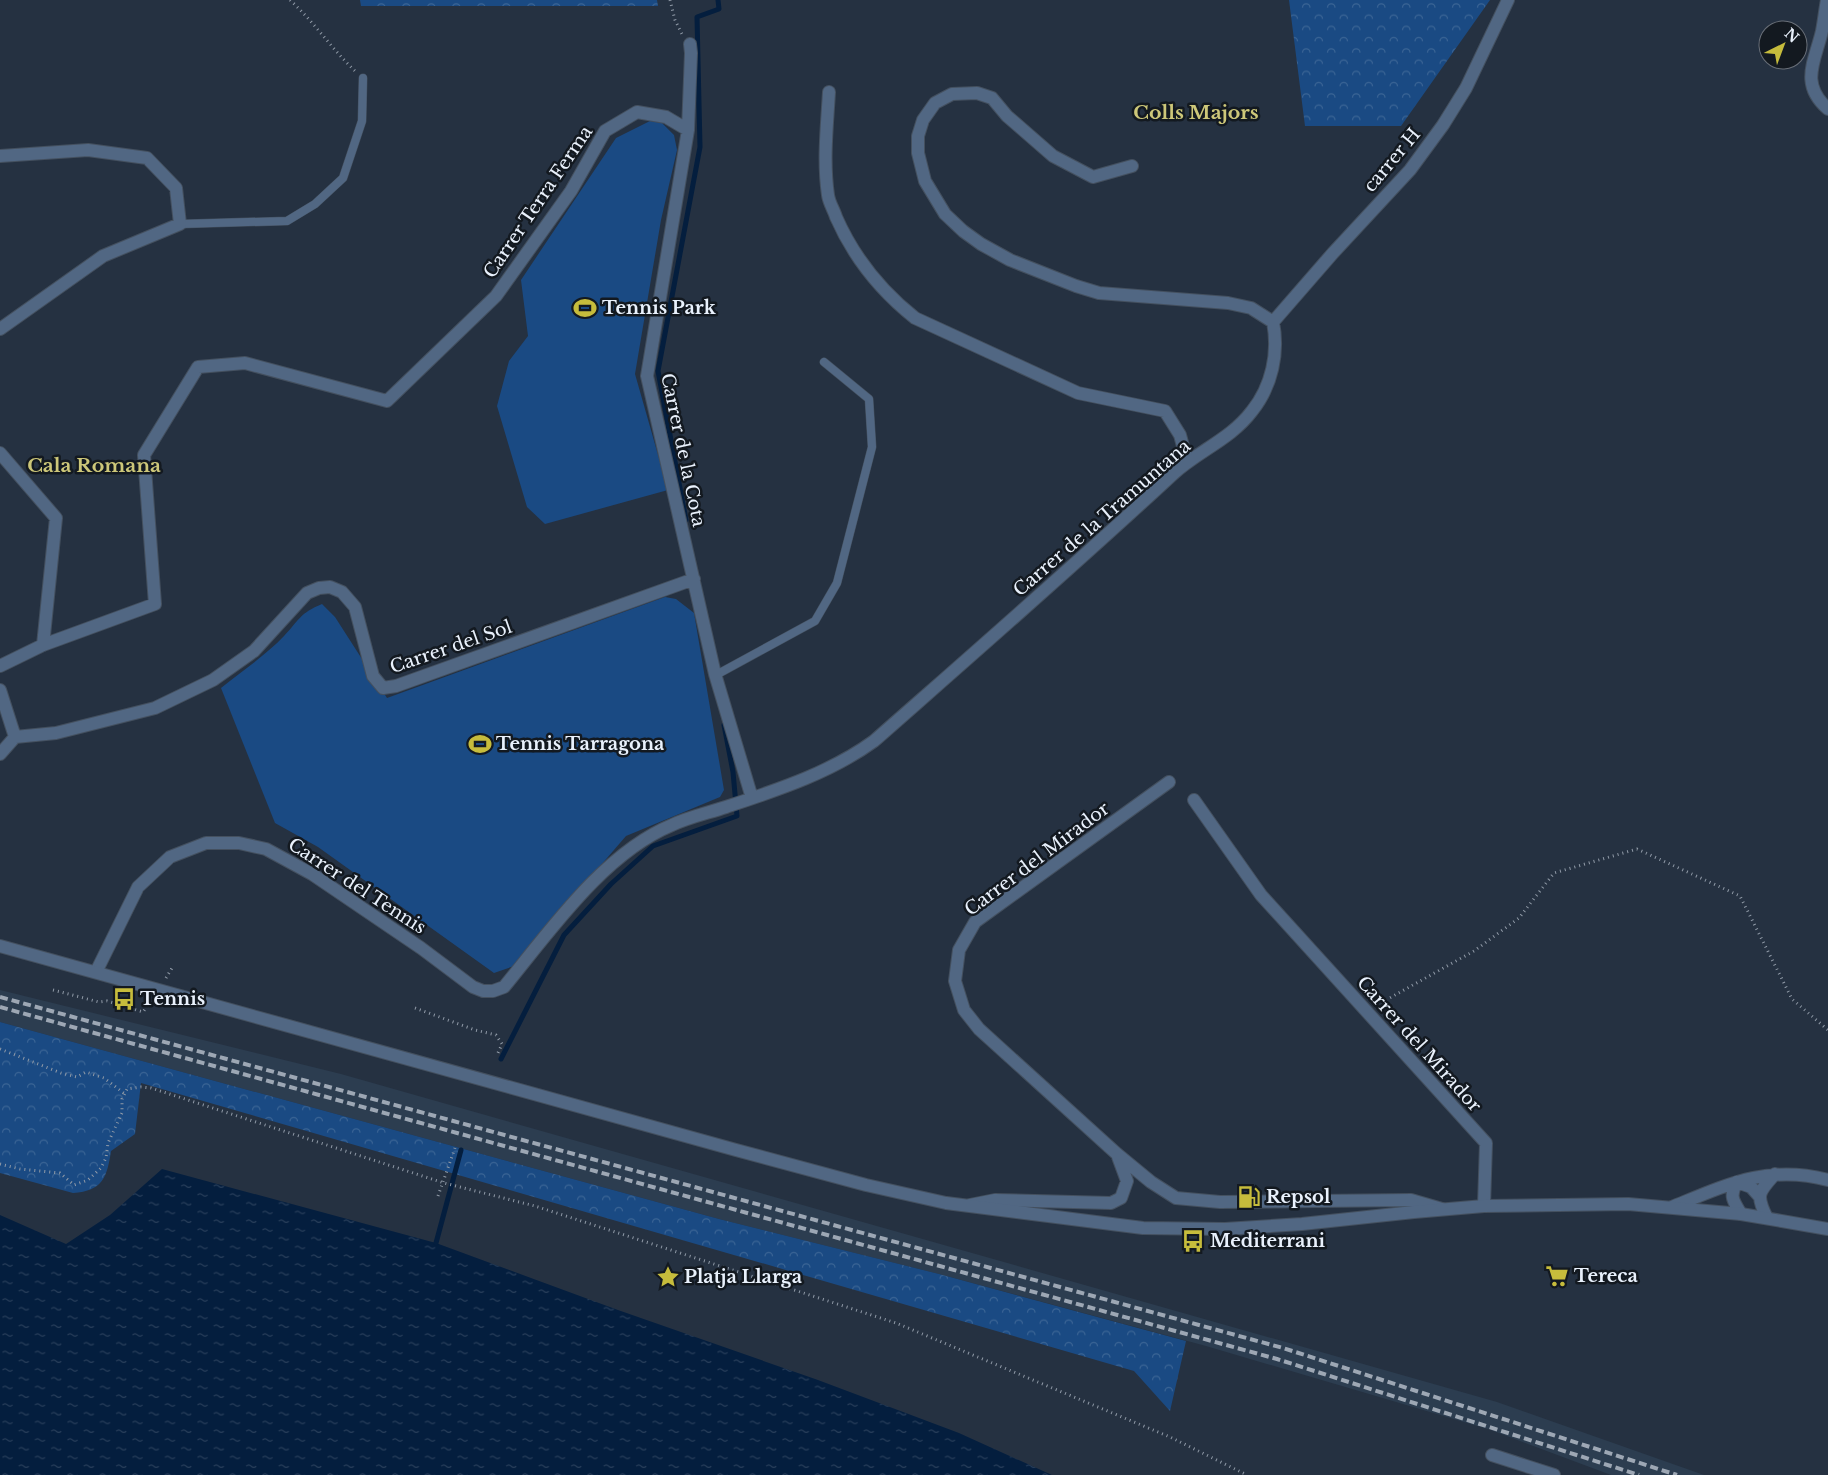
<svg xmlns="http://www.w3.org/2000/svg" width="1828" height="1475" font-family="'Libre Baskerville',serif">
  <defs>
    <pattern id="forest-crowns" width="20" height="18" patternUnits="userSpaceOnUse" patternTransform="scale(1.25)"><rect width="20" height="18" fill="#1a4a83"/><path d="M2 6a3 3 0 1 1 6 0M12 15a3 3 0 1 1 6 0" fill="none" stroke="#3b6595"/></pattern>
    <pattern id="water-ripples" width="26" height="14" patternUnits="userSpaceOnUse" patternTransform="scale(1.25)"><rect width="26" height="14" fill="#041e3e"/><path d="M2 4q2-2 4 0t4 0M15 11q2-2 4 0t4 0" fill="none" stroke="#293f5b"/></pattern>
  </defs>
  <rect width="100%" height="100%" fill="#253141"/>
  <path fill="#2c3d50" d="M0,990L341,1074L1497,1402L1704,1475H1611L1491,1430L1206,1346L939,1274L719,1219L0,1022Z"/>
  <path fill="url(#forest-crowns)" d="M360,0H657L658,6H361Z
    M1289,0H1490L1401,126H1305Z
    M0,1022L719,1219L939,1274L1186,1341L1170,1411L1134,1371L141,1083L135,1134L111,1151C107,1177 103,1191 73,1193L0,1173Z"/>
  <path fill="#1a4a83" d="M650,121L662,123L674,135L677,150L661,220L635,374L668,490L545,524L527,507L497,406L509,361L528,336L521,280L616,138Z
    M665,597L676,599L694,613L724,790L720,797L626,836L514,966L494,973L318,847L275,823L221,688C242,671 266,655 284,636C299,620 300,613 322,604L335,617L387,698Z"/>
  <path fill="url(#water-ripples)" d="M162,1169L436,1243L618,1310L818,1380L959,1433L1052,1475H0V1215L66,1244L110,1215Z"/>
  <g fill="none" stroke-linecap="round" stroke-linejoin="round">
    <path stroke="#041e3e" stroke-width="5" d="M686,520L658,371L700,147L697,17L719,9L718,0
      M501,1059L564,935L611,884L653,846L737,816L733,772L724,725
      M436,1243L461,1150"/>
    <defs>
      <path id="service" d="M180,224L287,221L315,204L343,178L362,121L363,78
        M716,675L815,621L837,583L872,447L869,399L824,362"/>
      <path id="minor" d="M1827,0C1825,10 1824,21 1822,31C1815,61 1799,84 1828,109
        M690,44L691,53L688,130L647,376L715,674L752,798
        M829,92C827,126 823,161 828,195C829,203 834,210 836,217C854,258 881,291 915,318L1078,393L1165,411L1180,435L1187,461
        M0,156L88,150L147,158L176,188L180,224L103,256L0,329
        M1273,322L1333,253L1410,170L1443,125L1466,88L1508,0
        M0,453L56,518L43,645
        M0,666L43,645L155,604L144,455L198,367L245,363L387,401L496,296L571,191L605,131L637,112L666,117L688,130
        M0,690L15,737
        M0,754L15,737L56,733L155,708L213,680L254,651L307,593L319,588L330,587L342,592L355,607L373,676L383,688L396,686L694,579
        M1169,782L975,922L959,950L955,981L964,1010L979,1029L1117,1154L1151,1182L1176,1198L1220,1202L1411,1200L1442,1209
        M1194,800L1261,895L1486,1143L1484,1206
        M96,972L138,887L170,857L206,843H239L266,849L312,874L421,948L473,987L483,991H493L504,987C550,931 604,853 672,825C689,817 708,813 726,807C777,790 830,773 874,741C974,653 1075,565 1173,474C1198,451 1231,439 1252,411C1272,386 1279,353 1273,322L1251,308L1228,303L1099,293L1076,286L1010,260L981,244L963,231L945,214L925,181L918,153V136L923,120L935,103L952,94L977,93L992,98L1007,116L1053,156L1093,177L1132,166
        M970,1205L995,1200L1111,1203L1121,1198L1127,1181L1117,1154
        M1672,1207C1726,1185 1768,1164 1828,1180
        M1741,1214C1733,1200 1729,1197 1737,1182L1751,1187L1760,1197
        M1767,1218C1755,1194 1759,1192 1775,1174
        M1492,1455L1554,1475"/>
      <path id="tertiary" d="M0,946L736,1150L866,1185L946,1203L1143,1228L1225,1229L1302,1224L1414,1212L1484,1206L1628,1204L1741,1214L1828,1229"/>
    </defs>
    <use href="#service" stroke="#44505f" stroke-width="9"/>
    <use href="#minor" stroke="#44505f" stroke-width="14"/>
    <use href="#tertiary" stroke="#44505f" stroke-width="14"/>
    <path stroke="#919ba8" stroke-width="3" stroke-dasharray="1 4" stroke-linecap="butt" d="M290,0C314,22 332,49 355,71
      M670,0L675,20L682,34
      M166,978L172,968
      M53,990L99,1002L107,1001L143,1012L150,1002
      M1377,1005L1474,951L1519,918L1554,873L1637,849L1740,896L1792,999L1828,1030
      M415,1008L475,1030L496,1035L502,1044L497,1055
      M0,1049L61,1073L77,1077L86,1072L104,1078L125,1094
      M0,1164L20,1169L60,1173L74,1185L88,1180L101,1168L106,1158L108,1143L122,1113V1099L127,1089L141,1087L151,1088L444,1183L535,1206L896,1323L1170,1437L1247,1475
      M438,1196L455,1148"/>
    <use href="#service" stroke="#516783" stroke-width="8"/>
    <use href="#minor" stroke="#516783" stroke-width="12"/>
    <use href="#tertiary" stroke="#516783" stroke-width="12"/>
    <path stroke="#9da7b4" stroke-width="4" stroke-dasharray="8 4" stroke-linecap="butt" d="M0,997L1283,1348L1677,1475
      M0,1007L1277,1359L1639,1475"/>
  </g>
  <defs>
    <symbol id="stadium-bare" viewBox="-9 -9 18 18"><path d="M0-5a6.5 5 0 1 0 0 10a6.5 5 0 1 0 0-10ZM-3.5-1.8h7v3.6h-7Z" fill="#c6bc3c" stroke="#131920" stroke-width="2.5" paint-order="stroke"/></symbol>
    <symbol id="bus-bare" viewBox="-9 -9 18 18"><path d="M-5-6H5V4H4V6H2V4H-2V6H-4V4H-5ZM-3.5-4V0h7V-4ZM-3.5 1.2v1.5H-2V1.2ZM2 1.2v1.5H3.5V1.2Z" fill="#c6bc3c" stroke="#131920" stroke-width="2.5" paint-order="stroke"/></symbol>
    <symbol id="fuel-bare" viewBox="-9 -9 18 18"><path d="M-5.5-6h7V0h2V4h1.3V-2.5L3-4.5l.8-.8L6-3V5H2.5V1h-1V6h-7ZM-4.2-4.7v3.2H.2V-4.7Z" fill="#c6bc3c" stroke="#131920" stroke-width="2.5" paint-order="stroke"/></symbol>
    <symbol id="supermarket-bare" viewBox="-9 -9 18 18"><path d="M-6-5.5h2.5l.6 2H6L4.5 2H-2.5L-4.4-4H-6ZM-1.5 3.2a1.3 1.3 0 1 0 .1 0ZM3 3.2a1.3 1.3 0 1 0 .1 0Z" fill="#c6bc3c" stroke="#131920" stroke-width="2.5" paint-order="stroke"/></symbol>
    <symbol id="sight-bare" viewBox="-9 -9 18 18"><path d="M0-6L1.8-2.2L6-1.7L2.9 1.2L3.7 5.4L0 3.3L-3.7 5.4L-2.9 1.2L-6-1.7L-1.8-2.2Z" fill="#c6bc3c" stroke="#131920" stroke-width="2.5" paint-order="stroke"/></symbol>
  </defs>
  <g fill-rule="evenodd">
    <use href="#stadium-bare" x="569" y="292" width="32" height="32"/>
    <use href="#stadium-bare" x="464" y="728" width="32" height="32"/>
    <use href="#bus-bare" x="108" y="983" width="32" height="32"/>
    <use href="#fuel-bare" x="1233" y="1181" width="32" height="32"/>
    <use href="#bus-bare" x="1177" y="1225" width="32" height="32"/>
    <use href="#supermarket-bare" x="1541" y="1260" width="32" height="32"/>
    <use href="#sight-bare" x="652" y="1261" width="32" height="32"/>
  </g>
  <g text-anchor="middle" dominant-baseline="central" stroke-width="5" stroke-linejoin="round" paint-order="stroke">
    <g font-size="18" fill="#e9f1fc" stroke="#131920">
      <text transform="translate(1392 160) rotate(-50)">carrer H</text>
      <text transform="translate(538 202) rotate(-56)">Carrer Terra Ferma</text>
      <text transform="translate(683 450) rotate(78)">Carrer de la Cota</text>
      <text transform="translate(1102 518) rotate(-41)">Carrer de la Tramuntana</text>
      <text transform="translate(451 647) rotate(-19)">Carrer del Sol</text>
      <text transform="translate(1037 859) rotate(-37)">Carrer del Mirador</text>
      <text transform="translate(357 886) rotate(33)">Carrer del Tennis</text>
      <text transform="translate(1419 1044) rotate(48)">Carrer del Mirador</text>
    </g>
    <g font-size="18" font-weight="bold" fill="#e9f1fc" stroke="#131920" text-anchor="start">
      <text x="602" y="308">Tennis Park</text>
      <text x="496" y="744">Tennis Tarragona</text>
      <text x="140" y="999">Tennis</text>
      <text x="1266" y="1197">Repsol</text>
      <text x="1210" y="1241">Mediterrani</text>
      <text x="1574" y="1276">Tereca</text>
      <text x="684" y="1277">Platja Llarga</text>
    </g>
    <g font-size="19" font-weight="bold" fill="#cdc779" stroke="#131920">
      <text x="1196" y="112">Colls Majors</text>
      <text x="94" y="465">Cala Romana</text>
    </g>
  </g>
  <g transform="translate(1783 45) rotate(42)"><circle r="24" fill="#131920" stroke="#696f78"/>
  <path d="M0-4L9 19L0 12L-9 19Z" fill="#c6bc3c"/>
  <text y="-8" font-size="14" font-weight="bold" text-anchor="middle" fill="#e9f1fc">N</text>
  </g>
</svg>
